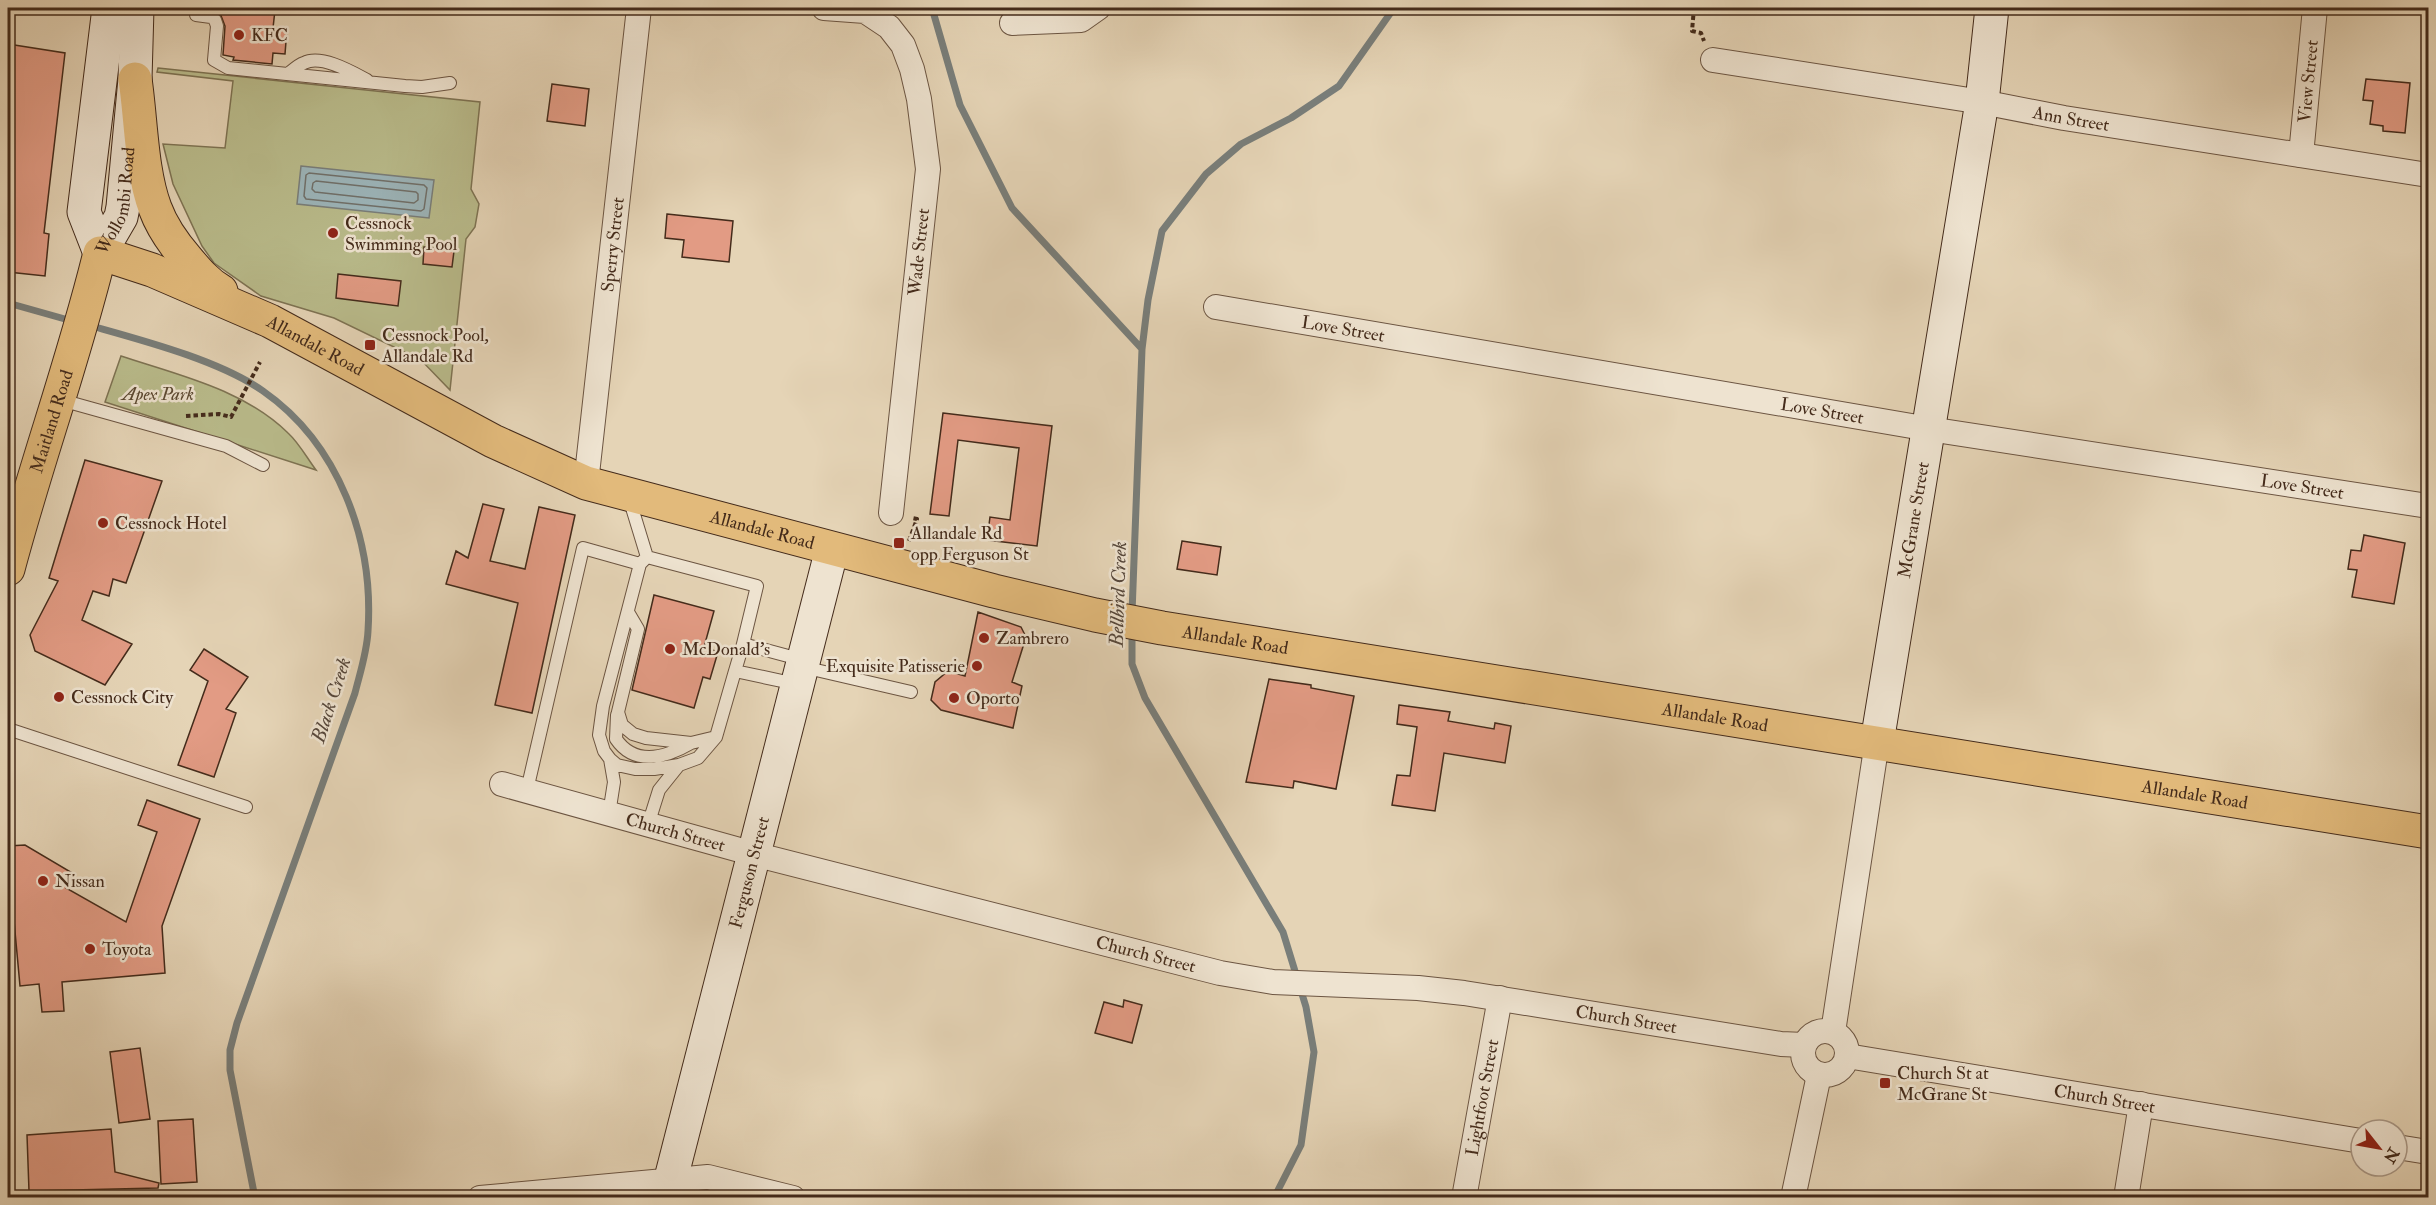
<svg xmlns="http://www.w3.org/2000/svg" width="2436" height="1205" font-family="'IM FELL Double Pica',serif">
  <rect width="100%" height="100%" fill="#e5d4b6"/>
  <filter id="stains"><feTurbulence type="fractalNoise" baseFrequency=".00333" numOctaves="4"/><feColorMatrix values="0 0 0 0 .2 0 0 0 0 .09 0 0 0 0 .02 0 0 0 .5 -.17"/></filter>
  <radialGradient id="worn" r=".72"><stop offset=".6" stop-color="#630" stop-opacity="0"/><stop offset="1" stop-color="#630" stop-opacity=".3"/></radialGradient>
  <path fill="#b9bb8b" stroke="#7e7353" stroke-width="1.5" d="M158,68L480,102L471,189L479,204L475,227L466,239L450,390L421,360L334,318L261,296L214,263L202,246L173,184L163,144L225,148L233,81L157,72Z
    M121,356C178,375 243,389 288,433C299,443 307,458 316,470L105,402Z"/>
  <path fill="#9cb5ba" stroke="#797e7a" stroke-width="1.5" d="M301,166L434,180L429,218L297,204Z"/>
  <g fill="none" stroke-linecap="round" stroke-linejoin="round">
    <path stroke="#70706a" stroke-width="1.5" d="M309,173L424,185L427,188L424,209L421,211L306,199L304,196L306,175Z
      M316,181L416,192L418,194V200L414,203L315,192L312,189L313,183Z"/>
    <path stroke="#797e7a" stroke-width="7" d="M932,8L960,105L1012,208L1142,349L1132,613
      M8,303L72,321
      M88,325C141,340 219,360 263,391C339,444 374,540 368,631C367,652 360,673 355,693L237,1023L230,1050V1070L255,1198
      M1142,349L1148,300L1162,231L1206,174L1241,144L1291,118L1339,86L1394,8
      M1132,630V664L1145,698L1283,932L1306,1007L1314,1052L1301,1145L1274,1198"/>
  </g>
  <path fill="#e29b84" stroke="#442b1b" stroke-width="1.5" d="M220,8H266L275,10L273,28L287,29L285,54L273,53L272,64L233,60L234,57L223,55L225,26L220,13Z
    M8,44L65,53L44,233L49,234L45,276L8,272Z
    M2366,79L2410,83L2405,133L2383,131V126L2370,124L2373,101L2363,100Z
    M552,84L589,89L585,126L547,121Z
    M667,214L733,221L729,262L682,257L684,240L665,238Z
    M424,247L454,251L452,267L423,264Z
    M338,274L401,281L398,306L336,298Z
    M943,413L1052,426L1037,546L987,540L990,517L1010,520L1019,448L958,440L949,516L930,514Z
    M85,460L162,481L126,583L113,579L109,596L93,591L82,620L132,644L105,685L35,651L30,635L58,581L49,578Z
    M483,504L504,509L490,561L525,569L539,507L575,515L532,713L495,705L518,603L446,584L456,551L468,558Z
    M2364,535L2405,543L2394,604L2352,597L2357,570L2348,569L2351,550L2361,551Z
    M1182,541L1221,547L1217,575L1177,569Z
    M654,595L714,611L704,647L718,652L710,679L703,677L694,708L632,690Z
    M978,612L1021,627L1026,637L1012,682L1022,686L1013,728L941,710L931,700L935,682L948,671L965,676Z
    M204,649L248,677L226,709L236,713L214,777L178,765L208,681L190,670Z
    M1269,679L1311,685V688L1354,696L1336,789L1294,781L1293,788L1246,782Z
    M1399,705L1450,712L1448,721L1494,729L1495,723L1511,726L1505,763L1444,753L1435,811L1392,805L1397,775L1410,776L1417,727L1397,724Z
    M147,800L200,819L162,926L165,973L62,982L64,1011L42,1012L39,984L20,986L11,888H8V846L25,845L74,874L66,888L126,922L157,832L138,825Z
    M1124,1000L1142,1005L1132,1043L1095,1033L1104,1002L1123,1007Z
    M140,1048L150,1119L119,1123L110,1052Z
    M193,1119L197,1182L161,1184L158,1121Z
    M111,1129L115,1172L159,1183L158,1188L29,1191L27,1135Z"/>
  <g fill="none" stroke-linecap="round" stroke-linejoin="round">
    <defs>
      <path id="lane" d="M196,15L211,17L215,20L217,26L214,60L228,68L405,86L422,87L450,83
        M288,74C293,70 298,65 304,63C321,54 352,72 367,80
        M61,400L226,446L263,465
        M629,498L647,557
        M628,612L638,629L618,712L622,725L633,734L646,738L691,743L716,737
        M803,667L911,692
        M735,671L743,644
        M796,684L735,671L716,737L698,758L679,765L654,769H635L617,765L610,759L604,751L599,735L603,706L640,564L647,557L757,586L743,644L803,660
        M617,715L616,739C635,767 667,757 691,743
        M8,729L246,807
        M527,790L583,548L640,564
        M609,814L614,782L610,759
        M648,825L659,790L679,765"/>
      <g id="street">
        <path d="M824,8L865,11L889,27L903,45L912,69L919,99L928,169L891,513"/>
        <path d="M1012,23L1081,20L1098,8"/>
        <path id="s1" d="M1713,60L1982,102L2064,118L2428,175"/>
        <path id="s2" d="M2301,155L2315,8"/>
        <path id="s3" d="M1216,307L1929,429L2428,506"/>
        <path id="s4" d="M586,483L639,8"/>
        <path id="s5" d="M502,784L754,854L1220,973L1273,982L1418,988L1464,993L1781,1044L1804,1045"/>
        <circle cx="1825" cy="1053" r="22"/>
        <path d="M1833,1032L1877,742"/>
        <path id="s6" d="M1847,1056L2361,1141"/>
        <path d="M2397,1147L2428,1152"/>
        <path d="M480,1198L708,1177L793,1198"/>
        <path id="s7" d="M1464,1198L1500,998"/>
        <path d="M1793,1198L1819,1075"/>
        <path d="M2126,1198L2141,1104"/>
      </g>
      <g id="secondary">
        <path id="s8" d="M100,253L121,217L123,207L135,79L137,8"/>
        <path d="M100,253L84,212L109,8"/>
        <path id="s9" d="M1877,742L1982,102L1992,8"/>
        <path id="s10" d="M666,1198L832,549"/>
      </g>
      <g id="primary">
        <path d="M135,79C141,119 141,171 155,208C162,227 174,244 187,259C197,271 207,283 221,291"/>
        <path id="s11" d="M8,569C36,463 74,360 100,253L152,270L270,321L493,441L586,483L994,591L1095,615L1162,628L2428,832"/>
      </g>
    </defs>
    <use href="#lane" stroke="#6c5542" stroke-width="14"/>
    <use href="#street" stroke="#6c5542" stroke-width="26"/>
    <use href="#secondary" stroke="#442b1b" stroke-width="35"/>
    <use href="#primary" stroke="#442b1b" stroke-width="35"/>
    <path stroke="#442b1b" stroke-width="4" stroke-dasharray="4.5 3" stroke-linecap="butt" d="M1694,8L1692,31L1701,33L1704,41
      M186,416L219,414L231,417L260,362
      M909,541L917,519L912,518"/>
    <use href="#lane" stroke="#eee3d0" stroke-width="12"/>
    <use href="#street" stroke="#eee3d0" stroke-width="24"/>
    <use href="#secondary" stroke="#eee3d0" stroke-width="33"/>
    <use href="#primary" stroke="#e2ba7b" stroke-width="33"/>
  </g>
  <g fill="#8f2418" stroke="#eee3d0" stroke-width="2">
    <circle cx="239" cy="35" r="6"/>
    <circle cx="333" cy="233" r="6"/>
    <rect x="364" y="339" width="12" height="12" rx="3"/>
    <circle cx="103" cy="523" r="6"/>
    <rect x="893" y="537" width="12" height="12" rx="3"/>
    <circle cx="984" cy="638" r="6"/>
    <circle cx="670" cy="649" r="6"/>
    <circle cx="977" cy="666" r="6"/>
    <circle cx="59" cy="697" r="6"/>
    <circle cx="954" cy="698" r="6"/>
    <circle cx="43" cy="881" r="6"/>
    <circle cx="90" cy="949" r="6"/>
    <rect x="1879" y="1077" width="12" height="12" rx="3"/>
  </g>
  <g text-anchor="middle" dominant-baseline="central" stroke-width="5" stroke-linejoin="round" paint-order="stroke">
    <g font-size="18" fill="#442b1b" stroke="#eee3d0" text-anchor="start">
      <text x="251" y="35">KFC</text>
      <text x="345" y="223">Cessnock<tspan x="345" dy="21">Swimming Pool</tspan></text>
      <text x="382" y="335">Cessnock Pool,<tspan x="382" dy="21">Allandale Rd</tspan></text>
      <text x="115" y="523">Cessnock Hotel</text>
      <text x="911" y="533">Allandale Rd<tspan x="911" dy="21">opp Ferguson St</tspan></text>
      <text x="996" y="638">Zambrero</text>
      <text x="682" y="649">McDonald's</text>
      <text x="965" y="666" text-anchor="end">Exquisite Patisserie</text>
      <text x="71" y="697">Cessnock City</text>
      <text x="966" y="698">Oporto</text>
      <text x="55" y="881">Nissan</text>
      <text x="102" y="949">Toyota</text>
      <text x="1897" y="1073">Church St at<tspan x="1897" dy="21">McGrane St</tspan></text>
    </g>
    <g font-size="18" fill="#442b1b" stroke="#eee3d0">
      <text stroke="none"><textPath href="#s2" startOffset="74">View Street</textPath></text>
      <text stroke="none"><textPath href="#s1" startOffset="363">Ann Street</textPath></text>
      <text stroke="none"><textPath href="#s8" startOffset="56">Wollombi Road</textPath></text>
      <text stroke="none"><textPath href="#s4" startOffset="240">Sperry Street</textPath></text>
      <text transform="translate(919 252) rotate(-84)">Wade Street</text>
      <text stroke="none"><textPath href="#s3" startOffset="129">Love Street</textPath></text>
      <text stroke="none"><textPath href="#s11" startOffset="564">Allandale Road</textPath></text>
      <text stroke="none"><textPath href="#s3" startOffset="615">Love Street</textPath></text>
      <text stroke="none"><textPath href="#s11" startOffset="154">Maitland Road</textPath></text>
      <text stroke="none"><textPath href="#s3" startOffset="1101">Love Street</textPath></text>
      <text stroke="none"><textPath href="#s9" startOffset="225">McGrane Street</textPath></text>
      <text stroke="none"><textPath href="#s11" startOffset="1050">Allandale Road</textPath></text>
      <text stroke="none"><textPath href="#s11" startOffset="1536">Allandale Road</textPath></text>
      <text stroke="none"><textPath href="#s11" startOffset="2022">Allandale Road</textPath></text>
      <text stroke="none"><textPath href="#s11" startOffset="2508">Allandale Road</textPath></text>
      <text stroke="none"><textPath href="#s5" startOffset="180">Church Street</textPath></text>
      <text stroke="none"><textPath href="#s10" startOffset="336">Ferguson Street</textPath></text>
      <text stroke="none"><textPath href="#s5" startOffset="666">Church Street</textPath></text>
      <text stroke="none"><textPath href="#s5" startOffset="1152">Church Street</textPath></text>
      <text stroke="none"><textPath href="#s7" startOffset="102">Lightfoot Street</textPath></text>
      <text stroke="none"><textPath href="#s6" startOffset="261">Church Street</textPath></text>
    </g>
    <g font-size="18" font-style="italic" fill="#5b4831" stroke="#eee3d0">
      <text x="158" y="394">Apex Park</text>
    </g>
    <g font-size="20" font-style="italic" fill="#56473b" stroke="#eee3d0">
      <text transform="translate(1118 594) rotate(-88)">Bellbird Creek</text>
      <text transform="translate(331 700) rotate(-72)">Black Creek</text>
    </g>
  </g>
  <rect width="2436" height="1205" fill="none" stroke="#e5d4b6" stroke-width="30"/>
  <rect x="9" y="9" width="2418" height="1187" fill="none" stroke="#442b1b" stroke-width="3"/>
  <rect x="15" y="15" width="2406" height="1175" fill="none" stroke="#442b1b" stroke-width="1.5"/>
  <g transform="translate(2379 1148) rotate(121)"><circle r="28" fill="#eee3d0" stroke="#aa9988" stroke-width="1.5"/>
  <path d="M0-4.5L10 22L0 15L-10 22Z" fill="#8f2418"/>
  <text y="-9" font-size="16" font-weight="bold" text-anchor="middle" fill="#442b1b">N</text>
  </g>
  <rect width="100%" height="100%" filter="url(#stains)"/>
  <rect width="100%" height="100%" fill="url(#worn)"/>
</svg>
